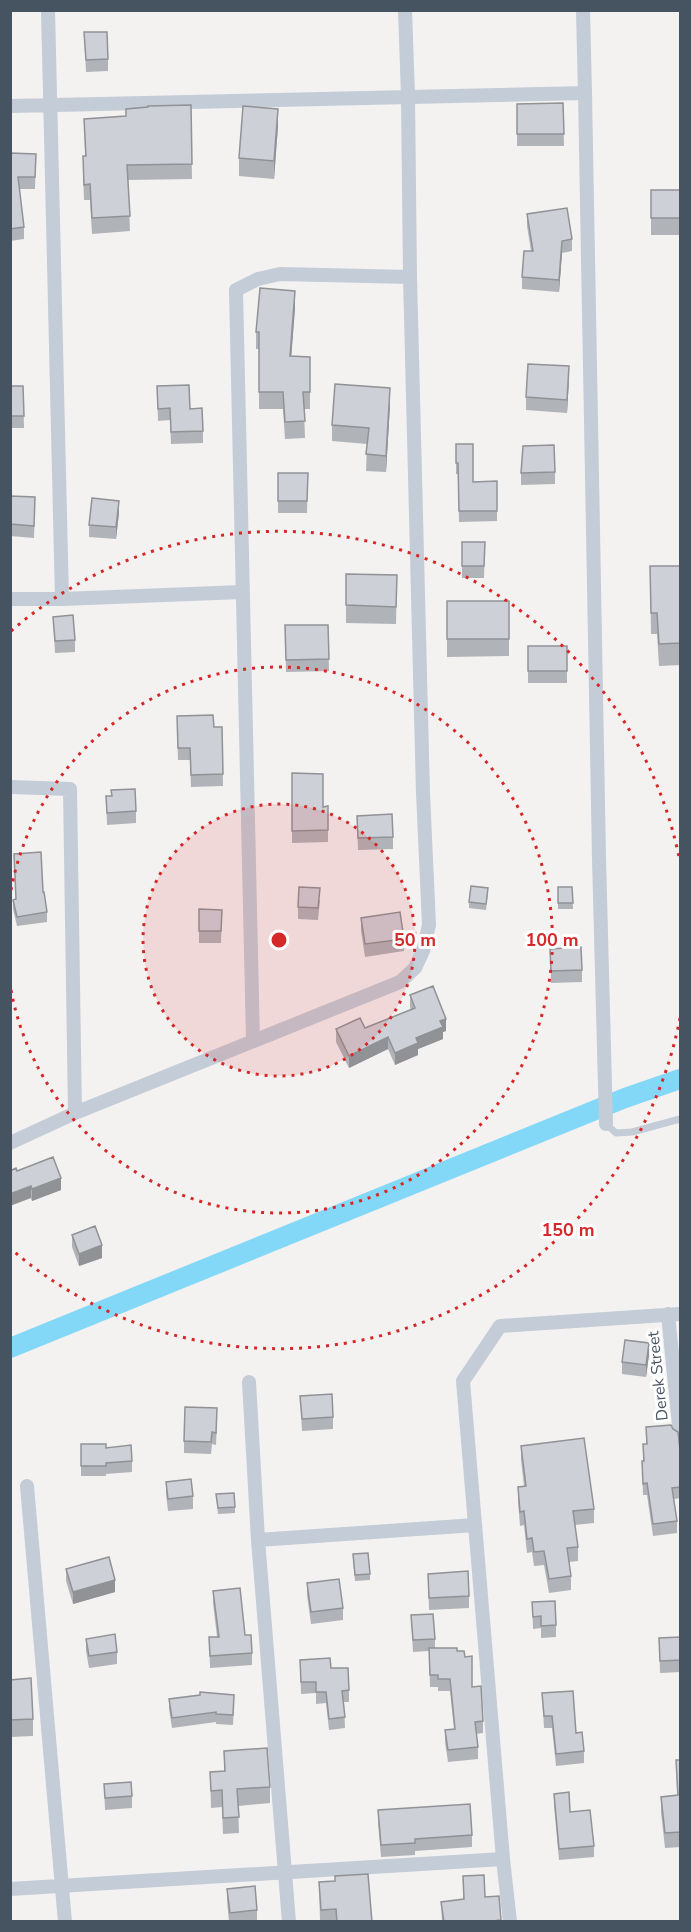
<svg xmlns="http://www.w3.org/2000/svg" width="691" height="1932" font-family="'Nunito Sans',sans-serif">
  <rect width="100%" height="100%" fill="#f4f1f1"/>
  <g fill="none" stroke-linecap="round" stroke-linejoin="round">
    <path stroke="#84d8f7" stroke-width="20" d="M10,1348L625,1098L680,1079"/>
    <path stroke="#c3ccd7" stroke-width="7" d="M606,1124L616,1133L632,1132L680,1119"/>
    <path stroke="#c3ccd7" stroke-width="14" d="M48,10L62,599
      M585,93L599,858L606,1124
      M10,106L585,93L583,10
      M10,599H62L242,592
      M10,787L70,789L75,1113
      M253,1041L236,290L258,279L280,274L410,277
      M10,1143L75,1113L400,982L415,968L423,951L429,925L423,793L410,277L408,96L405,10
      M668,1314L680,1435
      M249,1382L258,1540L289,1922
      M27,1486L65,1922
      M258,1540L475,1525
      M10,1889L503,1859
      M510,1922L503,1859L463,1381L500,1326L680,1314"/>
  </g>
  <path fill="#b0b3b8" d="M84,32L108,59V71L86,72Z
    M563,103L564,146H517V104Z
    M191,105L192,179L128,180L130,231L92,234L90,200H84L83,172V156H85L84,119L126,116V109Z
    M278,126L274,179L239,176V158Z
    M10,153L36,154L35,189H19L24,227V239L10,241Z
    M651,190H681V235H651Z
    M527,214L572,239V251L562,253L559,292L522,289V277L531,251L527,226Z
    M295,308L291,357H310V409H304L305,438L285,439L283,409H259V349H256V332Z
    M569,378L567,413L526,410V397Z
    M10,386H23L24,428H10Z
    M157,386L190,409L203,431V443L171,444L170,420L158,421Z
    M390,405L386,472L366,471L367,444L332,441V425Z
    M456,444L473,482L497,481V521L459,522L458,474H456Z
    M555,472V484L521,485V473Z
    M278,473H308L307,513H278Z
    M10,496L35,509L34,538L10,536Z
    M119,513L116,539L89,537V525Z
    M462,542H485L484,578H462Z
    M650,566H681V665L659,666L657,634H651Z
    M346,574L397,575L396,624L346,623Z
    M447,601H509V656L447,657Z
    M53,617L75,640V652L55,653Z
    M285,625H328L329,671L286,672Z
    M528,646H567V683H528Z
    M222,727L223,786L191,787L190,760H178L177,728Z
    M292,773L323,807L328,806V842L292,843Z
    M106,796L136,811V823L107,825Z
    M357,816L393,837V849L358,850Z
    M14,854L43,892L47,912V922L17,926L13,909V900L16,899Z
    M558,887H572L573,909H558Z
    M488,894L486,910L469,908V902Z
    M320,900L318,920L298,919V907Z
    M199,909L222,910L221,943H199Z
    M361,918L404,939V951L365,957L361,930Z
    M550,949L582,970V982L551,983Z
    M410,995L446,1031L443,1032V1039L418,1049V1055L395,1065L388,1049L349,1068L336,1042V1029L365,1028L411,1010L410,1007Z
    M17,1171L61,1190L32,1201Z
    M72,1235L102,1258L79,1266L72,1247Z
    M649,1355L646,1377L622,1374V1362Z
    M300,1396L333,1417V1429L302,1431Z
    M217,1421L216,1445L212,1444L211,1454L184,1453V1441Z
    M646,1427L681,1459V1498L674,1499L677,1521V1533L653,1536L647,1495H643L642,1461H643V1444H646Z
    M81,1444L132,1461V1472L106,1474V1476H81Z
    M521,1446L594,1509V1523L575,1525L578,1547V1561L569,1562L571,1576V1590L549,1593L544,1565L534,1566L532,1552L527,1553L524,1525L520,1526L518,1501V1487L524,1486L521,1460Z
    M166,1482L193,1496V1509L168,1511L166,1494Z
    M216,1494L235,1507V1513L218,1514Z
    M353,1560L370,1574V1580L355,1581Z
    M66,1569L115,1592L73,1604L66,1581Z
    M428,1574L469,1596V1608L429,1610Z
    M307,1583L343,1608V1620L311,1624L307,1595Z
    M213,1591L245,1635L252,1653V1665L210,1668L209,1637H217L213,1603Z
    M532,1602L556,1625V1637L541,1638V1628L533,1629Z
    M411,1615L435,1639V1648L457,1651L465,1657L472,1687L483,1721V1733L476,1734L478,1747V1759L448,1762L445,1742V1730L454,1729L450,1691H438V1687H430L429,1651L413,1652Z
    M681,1637V1672L660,1673L659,1638Z
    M86,1639L117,1652V1664L89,1668L86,1651Z
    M300,1660L331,1668L349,1690V1702H344L345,1728L329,1730L326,1703L316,1704V1693L301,1694Z
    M10,1680L33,1719V1736L10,1737Z
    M542,1693L584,1751V1763L556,1766L552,1728H544Z
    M169,1699L234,1705L233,1725L216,1724V1722L172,1728L169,1709Z
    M224,1751L270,1787V1803L238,1806L239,1833L223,1834L222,1807L211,1808L210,1772L224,1771Z
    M676,1760H681V1847L665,1848L661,1812V1797L677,1795Z
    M104,1784L132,1796V1808L105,1810Z
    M554,1794L570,1812L594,1846V1857L559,1860L554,1805Z
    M378,1810L472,1835V1847L415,1851V1855L381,1857L378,1822Z
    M463,1876L485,1897L499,1896L501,1922H442L441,1902L463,1900Z
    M335,1881L372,1922H320L319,1882Z
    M227,1889L257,1910V1922H229L227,1901Z"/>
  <path fill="#909296" d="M278,109V126L274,179V161Z
    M562,241V253L559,292V280Z
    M295,291V308L290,374V356Z
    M569,366V378L567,413V400Z
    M390,388V405L386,472V456Z
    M119,501V513L116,539V527Z
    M446,1019V1031L443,1032V1039L418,1049V1055L395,1065V1053L440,1021Z
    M388,1037V1049L349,1068V1056Z
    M61,1178V1190L32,1201V1189Z
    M31,1186V1198L10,1206V1194Z
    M102,1245V1258L79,1266V1254Z
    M649,1343V1355L646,1377V1365Z
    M115,1580V1592L73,1604V1592Z"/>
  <path fill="#cdd0d6" stroke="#909296" stroke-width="1.5" d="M84,32H107L108,59L86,60Z
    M563,103L564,134H517V104Z
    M191,105L192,164L127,165L130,216L92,218L90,184L84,185L83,156H86L84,119L126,116V109L148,107V106Z
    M243,106L278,109L274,161L239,158Z
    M10,153L36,154L35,177H18L24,227L10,229Z
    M651,190H681V218H651Z
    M567,208L572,239L562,241L559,280L522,277L524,251H533L527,214Z
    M260,288L295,291L290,356L310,357V392H303L305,421L285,422L283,392H259V332H256Z
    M528,364L569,366L567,400L526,397Z
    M335,384L390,388L386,456L366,454L369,428L332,425Z
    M189,385L190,409L202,408L203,431L171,432L170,408L158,409L157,386Z
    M10,386H23L24,416H10Z
    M456,444H473V482L497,481V511H459L458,463H456Z
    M554,445L555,472L521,473L523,446Z
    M278,473H308L307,501H278Z
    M10,496L35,497L34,526L10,524Z
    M92,498L119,501L116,527L89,525Z
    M462,542H485L484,566H462Z
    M650,566H681V643L659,644L657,613H651Z
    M346,574L397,575L396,607L346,605Z
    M447,601H509V639H447Z
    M73,615L75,640L55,641L53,617Z
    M285,625H328L329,659L286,660Z
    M528,646H567V671H528Z
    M213,715L214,727H222L223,774L191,775L190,748H178L177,716Z
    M292,773L323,774V807L328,806V830L292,831Z
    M135,789L136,811L107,813L106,796H112L111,790Z
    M392,814L393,837L358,838L357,816Z
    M41,852L43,892H44L47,912L17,917L13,900L16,899L14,854Z
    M471,886L488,888L486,904L469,902Z
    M299,887L320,888L318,908L298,907Z
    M558,887H572L573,903H558Z
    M199,909L222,910L221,931H199Z
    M400,912L404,939L365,944L361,918Z
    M581,947L582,970L551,971L550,949Z
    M433,986L446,1019L440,1021L443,1027L416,1038L418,1043L395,1053L388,1037L349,1056L336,1029L360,1018L365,1028L415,1008L410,995Z
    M53,1157L61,1178L32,1189L31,1186L10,1194V1171L16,1168L17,1171Z
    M95,1226L102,1245L79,1254L72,1235Z
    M625,1340L649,1343L646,1365L622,1362Z
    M332,1394L333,1417L302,1419L300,1396Z
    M185,1407L217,1408L216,1433L212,1432L211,1442L184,1441Z
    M671,1425L673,1429L678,1432L681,1459V1487L672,1488L677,1521L653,1524L647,1483L643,1484L642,1461H644L643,1444H647L646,1427Z
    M584,1438L594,1509L573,1511L578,1547L567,1548L571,1576L549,1579L544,1551L534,1552L532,1538L527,1539L524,1511L520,1512L518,1487L526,1486L521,1446Z
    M81,1444H106V1448L131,1445L132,1461L106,1463V1466H81Z
    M191,1479L193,1496L168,1499L166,1482Z
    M234,1493L235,1507L218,1508L216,1494Z
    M368,1553L370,1574L355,1575L353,1554Z
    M109,1557L115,1580L73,1592L66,1569Z
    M468,1571L469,1596L429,1598L428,1574Z
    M339,1579L343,1608L311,1612L307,1583Z
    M240,1588L245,1635H251L252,1653L210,1656L209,1637H219L213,1591Z
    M555,1601L556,1625L541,1626V1616L533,1617L532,1602Z
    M433,1614L435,1639L413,1640L411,1615Z
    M115,1634L117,1652L89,1656L86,1639Z
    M681,1637V1660L660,1661L659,1638Z
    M429,1648H457V1651H464L465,1657L472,1656V1687L481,1686L483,1721L475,1722L478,1747L448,1750L445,1730L455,1729L450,1679H438V1675H430Z
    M330,1658L331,1668H348L349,1690L342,1691L345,1717L329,1719L326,1692H316V1682H301L300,1660Z
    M31,1678L33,1719L10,1720V1680Z
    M573,1691L576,1733L582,1732L584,1751L556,1754L552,1716H544L542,1693Z
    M200,1692L234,1695L233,1715L216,1714V1712L172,1718L169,1699L200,1695Z
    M267,1748L270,1787L237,1789L239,1817L223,1818L222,1790L211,1791L210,1772L225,1771L224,1751Z
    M676,1760H681V1832L665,1833L661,1797L678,1795Z
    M131,1782L132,1796L105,1798L104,1784Z
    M569,1792L570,1812L590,1810L594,1846L559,1849L554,1794Z
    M470,1804L472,1835L415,1839V1843L381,1845L378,1810Z
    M368,1874L372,1922H337L336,1909L321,1910L319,1882L335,1881V1876Z
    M484,1875L485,1897L499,1896L501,1920L485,1922H444L441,1902L464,1899L463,1876Z
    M255,1886L257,1910L230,1913L227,1889Z"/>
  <circle cx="279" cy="940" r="136" fill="#d62828" fill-opacity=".12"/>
  <g fill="none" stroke="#d62828" stroke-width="3" stroke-dasharray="3 6">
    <circle cx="279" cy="940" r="136"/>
    <path d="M11 890A273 273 0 1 1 11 990"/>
    <path d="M680 1018A409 409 0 0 1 11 1249M11 631A409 409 0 0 1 680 862"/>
  </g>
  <g text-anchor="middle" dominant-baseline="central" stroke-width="6" stroke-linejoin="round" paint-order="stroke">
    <g font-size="16" fill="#465361" stroke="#fff">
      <text transform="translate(658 1376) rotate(-96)">Derek Street</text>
    </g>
  </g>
  <circle cx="279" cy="940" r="9" fill="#d62828" stroke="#fff" stroke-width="3"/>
  <g font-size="18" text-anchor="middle" font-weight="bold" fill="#d62828" stroke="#fff" stroke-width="6" stroke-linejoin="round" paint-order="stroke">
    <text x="415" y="946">50 m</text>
    <text x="552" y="946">100 m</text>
    <text x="568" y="1236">150 m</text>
  </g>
  <rect width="691" height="1932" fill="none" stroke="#465361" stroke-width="24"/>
</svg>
